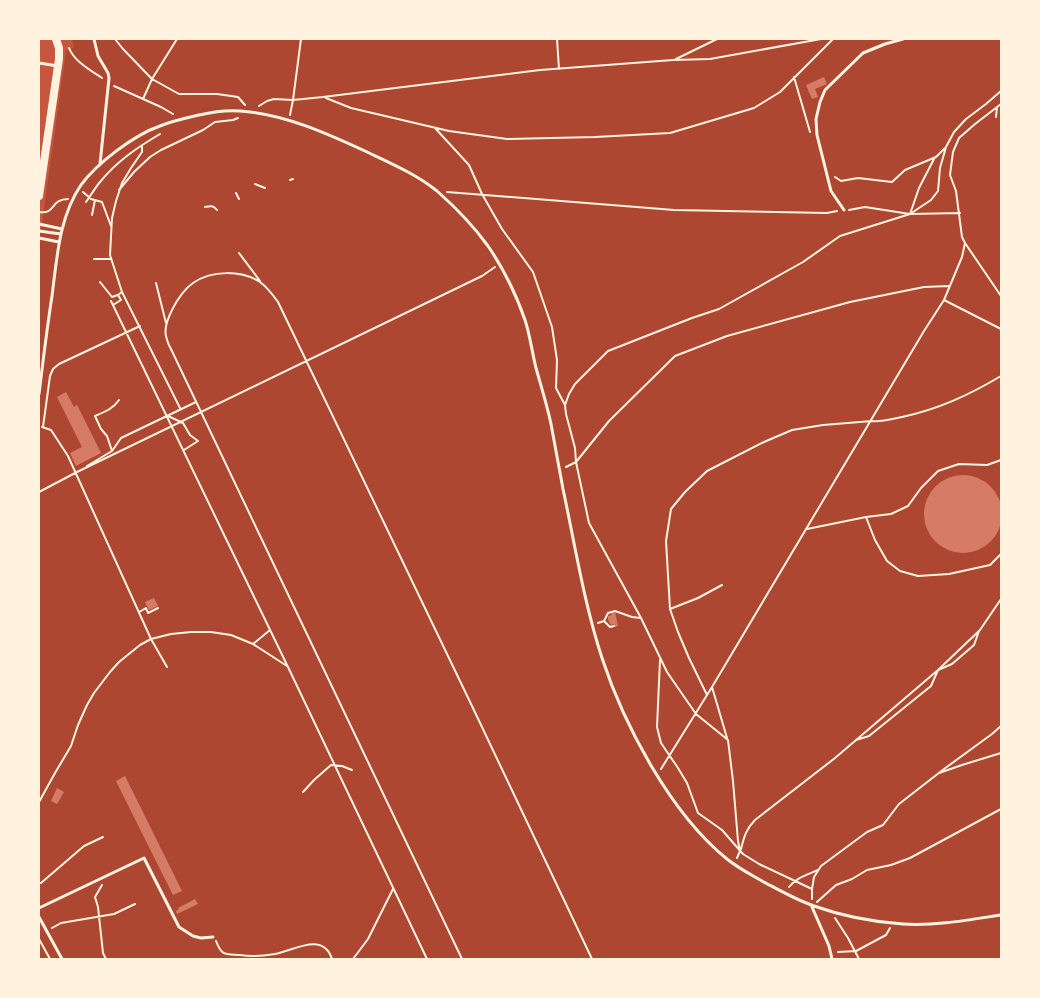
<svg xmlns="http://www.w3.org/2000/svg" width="1040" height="998" font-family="'Sofia Sans Condensed',sans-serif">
  <rect width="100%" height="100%" fill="#c8553d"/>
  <path fill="#ae4732" d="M72,39H1001V959H39V245L66,51L74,47Z"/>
  <path fill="#d67c66" d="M824,77L827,84L815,89L818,97L812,99L806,85Z
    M66,392L74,407L77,405L101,453L76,466L70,453L82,447L57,397Z
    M924 514a39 39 0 1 1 78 0a39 39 0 1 1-78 0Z
    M154,598L158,606L149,610L145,602Z
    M615,612L618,626L615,627L614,624L611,625L608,620V616L612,615L611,613Z
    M125,776L182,891L173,895L116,781Z
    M57,788L64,792L57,804L51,801Z
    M195,899L198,904L177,914L176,911L179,909L178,908Z"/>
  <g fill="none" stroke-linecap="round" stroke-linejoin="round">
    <path stroke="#fff3e0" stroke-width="2" d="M115,39L123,49L152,79L179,94H217L238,97L245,105
      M557,39L559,69
      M69,48C74,61 90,70 102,78
      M676,59L717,39
      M794,77L810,132
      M114,86L161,107L173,114
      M326,98L351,108L449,131L507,139L595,137L670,133L754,108L780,92L833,39
      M143,99L152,79L177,39
      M1001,104L975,124L959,138L953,152L950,175L956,191L962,237L965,243L1001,296
      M259,106L267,101L274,99L293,100L323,97L540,70L673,60L710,59L821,39
      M290,115L293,100L301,39
      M996,117L997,107
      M435,128L469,165L482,194L502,229L533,272L552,327L557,360L556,388L565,405L566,414L575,448L576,462L589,523L641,618L667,672L696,714L728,740L733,781L738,841L740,851L737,858
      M835,177L841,181L858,178L892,182L905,170L936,157L945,148
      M290,180L293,179
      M255,184L265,188
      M119,190L134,172L150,157L161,150L203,130L215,122L233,120L238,118
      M83,192L91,199L102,202L111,226
      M447,192L674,210L827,213L837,211
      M236,193L239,199
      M86,202C91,195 95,188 100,182C117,161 138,147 160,134
      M205,207C210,206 213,205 217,210
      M849,210L865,207L910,214L960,213
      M39,212C56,215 50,199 68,199
      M910,214L919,188L935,157
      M92,215L95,200
      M239,253L260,281
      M94,259H111
      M100,282L112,297L118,295
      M156,283L166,323
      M122,292L180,408
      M944,300L1001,329
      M111,301L288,667L427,959
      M113,305L121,300L118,295L122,292L110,255L112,218L116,201L122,183L131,168L142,152V146
      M565,405L569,394L575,384L608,351L692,318L719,309L803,262L840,236L910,214L931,200L938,191L940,168L946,147L954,132L966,119L986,104L1001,91
      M168,416L183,423L190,435L198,441L184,450
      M42,427L51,430L68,456L151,639L167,667
      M43,427L50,376L53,369L59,364L140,326
      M112,451L107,436L101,429L95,416C104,412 113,409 119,400
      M87,466L112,451L121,438L196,402
      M566,467L576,462L609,421L675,356L727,336L850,302L924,287L949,286
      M39,492L77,472L482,276L495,267
      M866,517L891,514L908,506L921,488L938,471L959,464L987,465L1001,460
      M807,529L866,517L875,540L887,561L900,571L918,576L949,574L990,565L1001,554
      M670,609L698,598L722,585
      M139,612L146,608L148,613L158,608
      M604,621L610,627L614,626
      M598,623L604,621L608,613L615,611L632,617L641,618
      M253,644L270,630
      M660,660L657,727L661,743L678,768L687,783L698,813L722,830L743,854L759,864L812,889
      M712,687L727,738
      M707,695L689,658L678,632L670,609L666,541L671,509L685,492L707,471L764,442L792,430L823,425L872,421C882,422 892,419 902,417C939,409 969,395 1001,376
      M856,740L869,736L931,686L938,670L952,664L974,645L979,631
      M661,769L712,687L924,331L944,300L962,257L965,243
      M939,773L962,765L1001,753
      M303,792L314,780L331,765L342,766L352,770
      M39,802L55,773L71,746L78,725L87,705L94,693L110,672L119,662L140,645L151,639L171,634L191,632H211L231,635L253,644L287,666
      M741,849C744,837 746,829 755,820L835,758L938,670L980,630L1001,599
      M41,883L84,846L103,837
      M102,885L95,897L98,907L103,953L106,959
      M789,887C797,877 807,875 818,870
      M812,899V889L814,877L821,866L867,832L883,825L899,804L944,769L992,734L1001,726
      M817,902L836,885L852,879L867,870L891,865L910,858L1001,809
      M835,918L848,938L859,959
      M52,928L61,923L114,914L135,904
      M39,939L50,959
      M216,941C222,956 224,954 240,955C251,957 263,956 275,954C293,951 323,931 332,959
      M838,952L856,951L886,935L890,928
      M353,959L368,939L393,889
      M462,959L170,347C168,344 167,340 166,336C164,328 168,318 172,310C177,300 183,290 193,283C212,270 241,270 260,282C267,287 273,295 278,302L472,706L592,959"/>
    <path stroke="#fff3e0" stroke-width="3" d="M94,39L98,56L108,73L109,78L100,164
      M39,63L58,66
      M844,210L831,191L817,135L816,119L820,102L825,90L863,53L885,44L903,39
      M39,224L62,229
      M39,231L61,234
      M39,238L59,242
      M39,394C43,361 47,328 52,296C57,258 59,217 81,185C97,163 134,135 160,126C172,121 186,118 199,115C212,112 227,110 240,111C284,114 326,133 365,151C390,163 416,174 437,191C454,206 475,228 488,246C503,268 516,294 525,320C530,335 532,352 536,368C541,386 547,405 551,424C555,445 559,467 563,489C575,545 584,603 602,658C624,725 671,814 727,859C738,868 750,874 762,881C779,890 796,900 814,906C842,916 873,922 903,924C936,926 968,920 1001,915
      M812,907L829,946L832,959
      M39,908L144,858L179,927L193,936L201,938L213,937
      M39,917L62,959"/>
    <path stroke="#fff3e0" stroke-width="8" d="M39,196L59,59V48L56,39"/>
  </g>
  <rect width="1040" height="998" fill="none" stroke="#fff3e0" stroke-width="80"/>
</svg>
